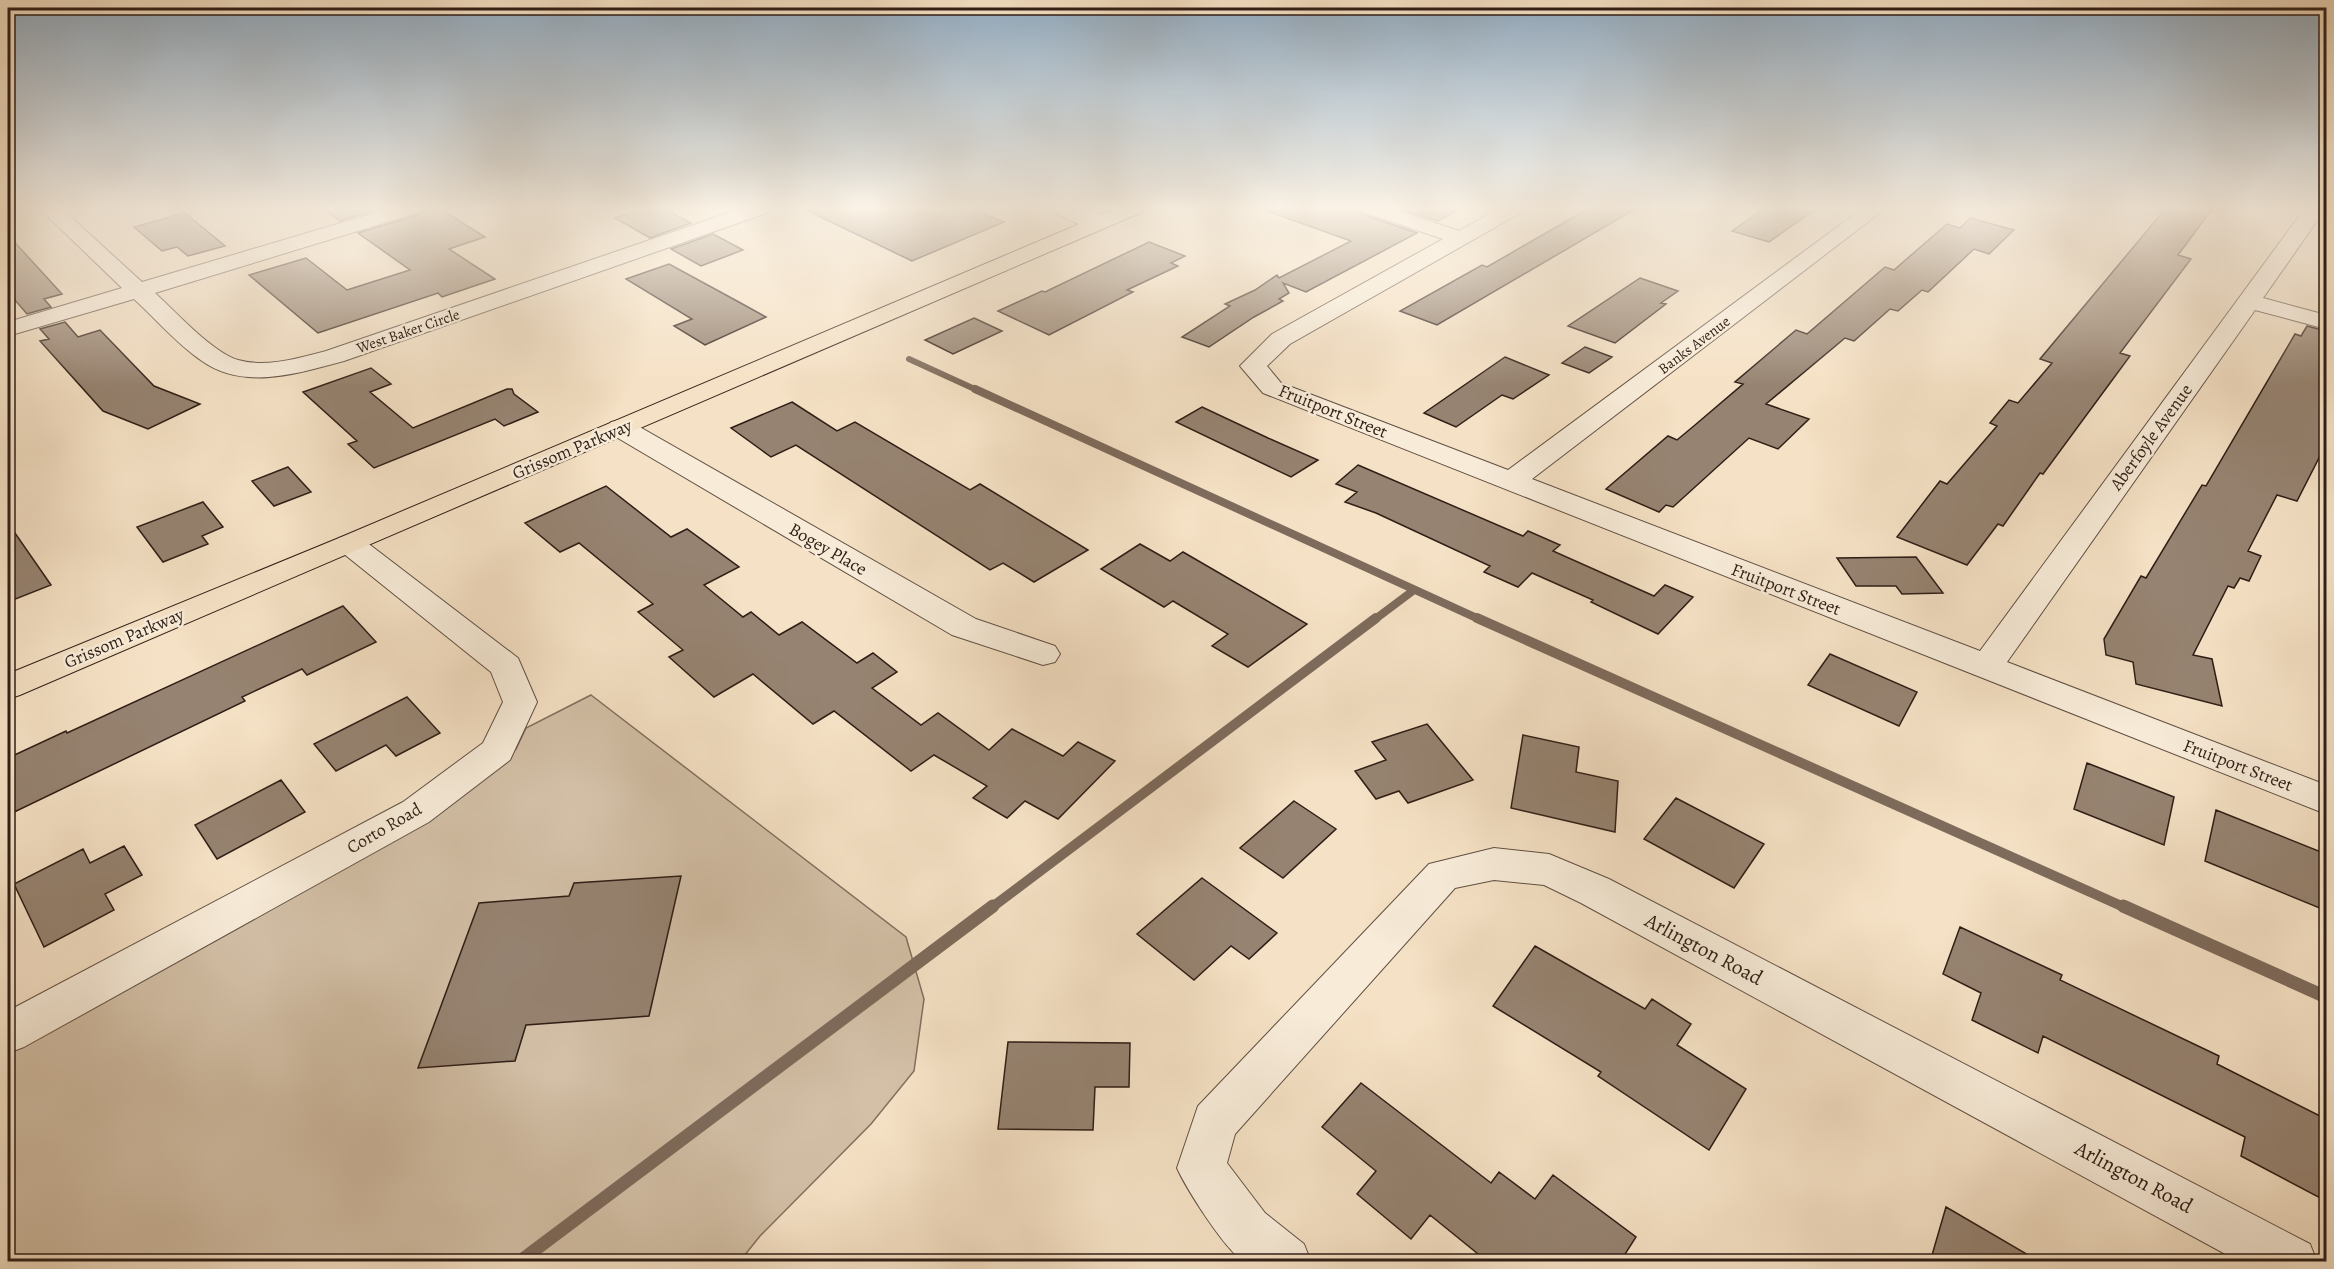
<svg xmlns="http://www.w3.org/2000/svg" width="2334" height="1269" font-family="Alegreya,serif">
  <rect width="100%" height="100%" fill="#f5e1c5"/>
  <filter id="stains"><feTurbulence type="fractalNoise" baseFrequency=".00333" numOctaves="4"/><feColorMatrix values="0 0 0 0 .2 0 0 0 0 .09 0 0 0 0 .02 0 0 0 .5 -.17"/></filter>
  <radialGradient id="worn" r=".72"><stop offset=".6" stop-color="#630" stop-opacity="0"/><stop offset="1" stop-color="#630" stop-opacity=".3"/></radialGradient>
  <path fill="#d3c0a7" stroke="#816f5e" stroke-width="1.5" d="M591,695L906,937L924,999L914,1071L871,1124L760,1236L740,1261L8,1262V1049L423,822L509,756L516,749L526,728Z"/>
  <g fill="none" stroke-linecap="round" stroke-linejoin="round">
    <path stroke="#7e6b5c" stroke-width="6" d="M909,359L979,391"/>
    <path stroke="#7e6b5c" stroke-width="8" d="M975,389L1481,620
      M1374,620L1414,590"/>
    <path stroke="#7e6b5c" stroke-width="10" d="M1477,618L2126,908
      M991,908L1376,618"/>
    <path stroke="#7e6b5c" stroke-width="13" d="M2123,906L2326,997
      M519,1262L993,906"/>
  </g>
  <path fill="#968371" stroke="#2f1e16" stroke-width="1.5" d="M322,208H383L340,221Z
    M425,208H439L485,237L449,249L495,279L442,297L438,293L318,333L249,275L306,258L347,290L410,270L358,233L421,214Z
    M646,208H663L691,223L650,238L615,218Z
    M802,208H971L1004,222L912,261Z
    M1268,208H1358L1362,214L1417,233L1306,292L1283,283L1289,293L1279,299L1283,301L1254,317L1209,347L1182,337L1230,306L1225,304L1255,290L1277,275L1279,278L1351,241L1267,211Z
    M1398,208H1462L1438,221Z
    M1589,208H1637L1437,325L1400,311L1482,265L1487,267Z
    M1765,208H1817L1769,242L1732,231Z
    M2166,208H2213L2178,255L2191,259L2120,353L2130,356L2043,474L2040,473L2003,526L1998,524L1967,565L1897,537L1940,481L1947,484L1997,426L1990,423L2009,400L2018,403L2052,363L2040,359Z
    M185,213L225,246L188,256L177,247L162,251L134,227Z
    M1970,218L2014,230L1989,254L1974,249L1928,292L1922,290L1898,311L1890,309L1854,341L1845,338L1766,404L1809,419L1778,449L1749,438L1673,507L1666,505L1659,512L1606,489L1668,436L1677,440L1695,425L1743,384L1735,382L1796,330L1807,334L1885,267L1894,270L1947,224L1960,228Z
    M713,234L743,250L701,266L671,249Z
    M8,235L62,294L44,299L51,307L27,314L8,292Z
    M1149,242L1185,256L1171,263L1178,266L1127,290L1133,292L1049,335L998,311L1042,291L1045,292Z
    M669,264L737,301L766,317L705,345L674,326L692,319L626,279Z
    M1640,278L1678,291L1661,303L1666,304L1615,343L1568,326Z
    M974,318L1002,331L953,354L925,340Z
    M65,322L78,337L100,330L154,386L200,404L148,429L103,411L40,341L49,339L40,329Z
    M2307,326L2326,331V444L2297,501L2277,495L2248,551L2261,556L2249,581L2240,578L2234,588L2228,586L2193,655L2212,659L2222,706L2136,684L2133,662L2106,655L2104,639L2141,576L2146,578L2202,485L2206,486L2295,334L2301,336Z
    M1585,347L1612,357L1589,373L1562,363Z
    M1505,357L1549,375L1513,399L1502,395L1456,427L1424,413Z
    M371,368L391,384L370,392L413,428L507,389H512L514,394L538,412L504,426L495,419L374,468L348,444L357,441L303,392Z
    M792,402L837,431L855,422L970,490L980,484L1088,550L1034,582L1003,563L990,570L796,445L771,457L731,428Z
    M1202,407L1268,438L1318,460L1291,477L1176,422Z
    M1358,465L1523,536L1528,531L1560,545L1553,551L1654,596L1665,585L1693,597L1658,634L1591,602L1593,600L1532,573L1518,587L1484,572L1490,566L1376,513L1345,502L1357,492L1336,484Z
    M288,467L311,492L274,506L252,481Z
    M606,486L671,537L687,529L739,567L704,585L743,617L751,612L779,635L802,622L857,663L873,653L897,672L872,688L921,725L938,713L989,750L1012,729L1063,756L1078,742L1115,761L1058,819L1025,801L1007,818L973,798L987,786L934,755L911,771L834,711L813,724L753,674L714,697L669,657L683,650L638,612L653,604L579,543L560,552L525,523Z
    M203,502L223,527L202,536L208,544L163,562L137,527Z
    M8,523L51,585L8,602Z
    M1140,544L1170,561L1183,552L1307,624L1248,667L1212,646L1228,634L1173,601L1164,607L1101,569Z
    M1916,557L1943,593L1902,594L1896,586H1856L1837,558Z
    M343,606L376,642L307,675L302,669L242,697L245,701L8,815V758L66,731L67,733Z
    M1830,654L1917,692L1899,726L1808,685Z
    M407,697L440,733L396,756L386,745L336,771L314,744Z
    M1427,724L1473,780L1408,803L1399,791L1376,799L1355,771L1386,760L1372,742Z
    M1523,735L1579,747L1576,772L1618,781L1615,832L1511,808Z
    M2087,763L2174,797L2164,845L2074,809Z
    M281,780L305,812L217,859L195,825Z
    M1676,798L1764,844L1734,888L1644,839Z
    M1294,801L1336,829L1283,878L1240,848Z
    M2216,810L2326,854L2322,909L2205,861Z
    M124,846L142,875L105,894L114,910L44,947L14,884L83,849L90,863Z
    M681,876L649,1016L526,1025L515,1061L418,1068L479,903L569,896L574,883Z
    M1202,878L1277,933L1249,959L1231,946L1194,980L1137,934Z
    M1960,927L2062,975L2060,980L2219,1056L2217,1064L2326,1119V1201L2241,1156L2245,1137L2043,1036L2038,1053L1972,1020L1981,993L1943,974Z
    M1535,946L1645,1009L1652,999L1691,1024L1677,1045L1746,1089L1709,1150L1598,1076L1601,1072L1493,1006Z
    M1008,1042L1130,1043L1129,1087H1095L1093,1130L998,1129Z
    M1361,1083L1491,1183L1499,1172L1535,1199L1553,1175L1636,1237L1620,1262H1488L1430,1215L1411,1239L1357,1194L1376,1171L1322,1127Z
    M1946,1207L2040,1262H1930Z"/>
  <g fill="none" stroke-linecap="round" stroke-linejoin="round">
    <defs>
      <path id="minor" d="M39,208H61L142,282L391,208H423L420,212L155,293C175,311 213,353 238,360C266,368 299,358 326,351L743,208H773L770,212L344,361C299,373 244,391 202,361C177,344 156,319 134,299L8,336V322L122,288Z
        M1050,208C1068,208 1097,206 1109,223L1105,227C1089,232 1068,219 1053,212Z
        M1360,208H1391L1459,231L1500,208H1525L1522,212L1290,344L1267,366L1281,383L1508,470L1863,208H1886L1532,479L1980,651L2305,208H2326L2263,298L2326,315V329L2255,310L2007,662L2326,785V814L1263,393L1240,366L1272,334L1443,239L1363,212Z
        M621,420L631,422L976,619L1055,646L1060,654L1055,662L1043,665L952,635L611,434L608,428L611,422Z
        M350,535L361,538L518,658L537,702L510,760L429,822L24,1047L8,1053V1011L403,802L483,743L503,702L491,672L339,550L335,544L339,538Z
        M1494,848L1549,854L1609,879L2310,1244L2317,1262H2240L1581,903L1544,885L1494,880L1455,888L1235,1134L1227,1163L1265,1213L1304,1244L1311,1262C1298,1262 1256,1265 1246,1262C1228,1256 1185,1186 1177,1168L1198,1106L1429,864Z"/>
      <path id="major" d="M1117,208H1145L1142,212L20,695L8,699V674L339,538Z"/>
    </defs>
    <use href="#minor" stroke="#604f42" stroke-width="2"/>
    <use href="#major" stroke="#2f1e16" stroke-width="2"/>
    <use href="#minor" fill="#f8ecd9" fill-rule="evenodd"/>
    <use href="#major" fill="#f5e1c5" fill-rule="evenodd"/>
  </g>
  <linearGradient id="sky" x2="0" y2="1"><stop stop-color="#92acc2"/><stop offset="0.54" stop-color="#faf2e5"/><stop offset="1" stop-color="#faf2e5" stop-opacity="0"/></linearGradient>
  <rect width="2334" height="386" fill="url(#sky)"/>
  <g text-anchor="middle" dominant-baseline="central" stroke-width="5" stroke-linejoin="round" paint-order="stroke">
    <g font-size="15" fill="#2f1e16" stroke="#f8ecd9">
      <text transform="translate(408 331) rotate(-19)">West Baker Circle</text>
      <text transform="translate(1694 345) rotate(-37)">Banks Avenue</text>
    </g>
    <g font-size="18" fill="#2f1e16" stroke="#f8ecd9">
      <text transform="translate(1333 411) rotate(22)">Fruitport Street</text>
      <text transform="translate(2151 437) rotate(-54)">Aberfoyle Avenue</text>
      <text transform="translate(572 449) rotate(-23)">Grissom Parkway</text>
      <text transform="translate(828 549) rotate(30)">Bogey Place</text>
      <text transform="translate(1786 589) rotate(21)">Fruitport Street</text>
      <text transform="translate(124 638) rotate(-23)">Grissom Parkway</text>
      <text transform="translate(2238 765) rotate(21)">Fruitport Street</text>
      <text transform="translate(384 828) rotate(-30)">Corto Road</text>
    </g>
    <g font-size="21" fill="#2f1e16" stroke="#f8ecd9">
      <text transform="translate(1704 949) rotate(28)">Arlington Road</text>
      <text transform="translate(2134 1177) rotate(28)">Arlington Road</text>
    </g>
  </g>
  <rect width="2334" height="1269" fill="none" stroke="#f5e1c5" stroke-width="30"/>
  <rect x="9" y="9" width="2316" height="1251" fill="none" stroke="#2f1e16" stroke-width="3"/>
  <rect x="15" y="15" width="2304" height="1239" fill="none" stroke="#2f1e16" stroke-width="1.5"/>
  <rect width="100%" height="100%" filter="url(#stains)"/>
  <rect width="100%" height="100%" fill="url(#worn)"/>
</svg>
